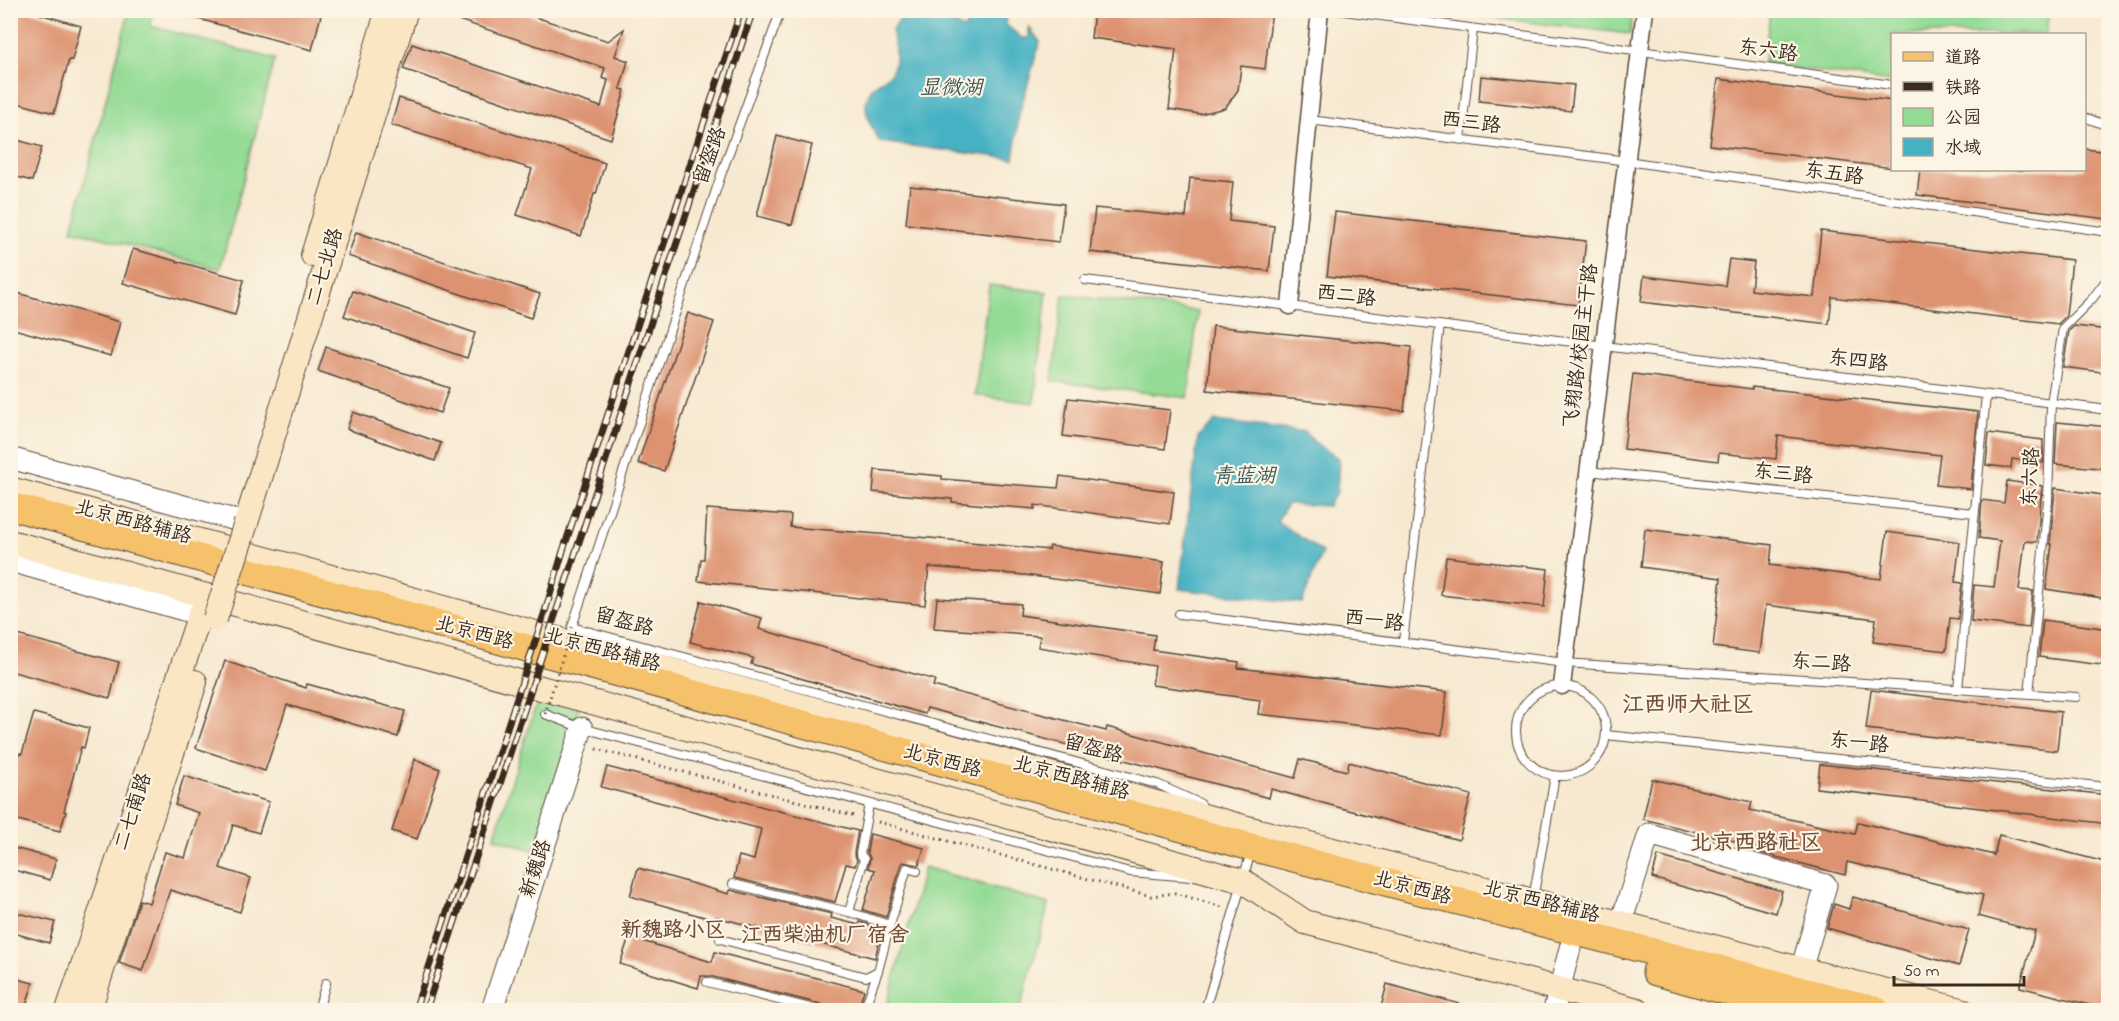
<svg xmlns="http://www.w3.org/2000/svg" width="2119" height="1021" font-family="'Indie Flower','LXGW WenKai TC',sans-serif">
  <rect width="100%" height="100%" fill="#fcf5e5"/>
  <filter id="ink" filterUnits="userSpaceOnUse"><feTurbulence type="fractalNoise" baseFrequency=".0167" numOctaves="2"/><feDisplacementMap in="SourceGraphic" scale="12" xChannelSelector="R" yChannelSelector="G"/><feConvolveMatrix kernelMatrix="1 2 1 2 8 2 1 2 1" color-interpolation-filters="sRGB"/></filter>
  <filter id="wash" filterUnits="userSpaceOnUse"><feTurbulence type="fractalNoise" baseFrequency=".008" numOctaves="4" result="noise"/><feDisplacementMap in="SourceGraphic" scale="24" xChannelSelector="R" yChannelSelector="G"/><feGaussianBlur stdDeviation="1.35" result="paint"/><feColorMatrix in="noise" values="0 0 0 0 0 0 0 0 0 0 0 0 0 0 0 0 0 1.4 0 .05"/><feComposite in="paint" operator="in"/></filter>
  <g filter="url(#wash)">
    <rect width="100%" height="100%" fill="#f7e9d1"/>
    <path fill="#94db95" stroke="#68825a" stroke-width="1.5" d="M129,11H154L150,26L275,59L220,269L72,230Z
      M1433,11L1633,10V11L1630,34Z
      M1770,11H2049L2046,34H1892V82L1764,64Z
      M989,285L1047,292L1034,403L975,395Z
      M1063,295L1198,311L1188,398L1052,381Z
      M539,695L579,708L535,851L494,838Z
      M924,867L1049,904L1020,1010H886Z"/>
    <path fill="#45b1c3" stroke="#406e70" stroke-width="1.5" d="M907,11H935L963,29L982,11L1007,12L1005,24L1022,38H1029V27L1040,42L1019,114L1014,159L880,142C871,127 859,107 871,90C875,82 887,80 892,71C898,59 894,43 892,30Z
      M1215,421L1306,432L1313,441L1339,459L1337,492L1328,506L1287,504L1277,521L1322,552L1302,603L1179,589L1198,437Z"/>
    <g id="blocks">
      <path fill="#dd9371" d="M10,10H26L81,26L72,60H69L54,113L10,101Z
        M184,10H304L321,15L312,50L184,15Z
        M438,10H514L608,41L624,29L615,56L628,61L620,89L625,90L611,139L403,69L412,44L601,107L608,80L602,78L605,68L437,13Z
        M1094,10H1272L1265,69L1241,66L1238,90L1225,108L1200,114L1169,109L1176,49L1091,38Z
        M1481,76L1574,85L1571,111L1479,101Z
        M1718,79L1893,101V168L1710,145Z
        M399,98L605,163L596,194H594L581,236L517,215L532,169L391,125Z
        M777,136L812,145L792,225L757,216Z
        M10,138L42,147L32,181L10,175Z
        M2085,149L2109,152L2107,219L1917,195L1920,170H2085Z
        M1190,178L1233,182L1229,221L1274,226L1269,271L1090,252L1095,208L1186,217Z
        M910,186L1064,204L1059,242L906,224Z
        M1335,212L1586,241L1578,305L1327,276Z
        M1821,231L2072,260L2066,316L2058,324L1832,297L1829,324L1641,302L1644,276L1725,286L1729,259L1754,262L1751,290L1814,297Z
        M356,232L540,294L531,318L348,256Z
        M133,249L244,280L235,315L123,283Z
        M10,291L120,322L111,356L10,328Z
        M353,291L475,333L467,358L344,316Z
        M688,313L714,322L664,471L638,463Z
        M1213,326L1411,347L1404,411L1207,390Z
        M2074,326L2109,330V373L2063,367L2069,331Z
        M326,347L449,388L440,413L318,371Z
        M1633,374L1752,389V387L1978,412L1971,489L1936,485L1940,455L1778,436L1776,459L1719,453L1718,461L1624,449Z
        M1068,398L1170,410L1165,449L1063,436Z
        M353,412L441,443L435,461L347,429Z
        M2057,422L2109,427V469L2055,464Z
        M1989,433L2043,440V463L2012,459L2011,468L1986,465Z
        M875,470L942,476V479L1058,488L1060,476L1174,492L1170,524L1035,505V509L952,502V499L873,492Z
        M2007,481L2042,486L2037,542L2025,541L2019,590L2033,591L2029,628L1971,621L1974,585L1994,587L2000,541L1979,538L1982,500L2004,503Z
        M2055,488L2109,496V599L2046,589L2052,544H2050Z
        M707,509L791,515L790,527L930,538L1049,550L1050,546L1164,562L1160,594L1025,575L929,567L925,605L698,581L701,559H704Z
        M1645,529L1772,545L1770,565L1881,579L1887,532L1960,542L1955,582L1962,583L1958,619L1950,618L1946,651L1873,642L1876,619L1766,605L1760,653L1713,647L1721,578L1641,567Z
        M1446,557L1548,569L1544,607L1441,595Z
        M937,598L1021,604L1020,615L1155,635L1153,650L1239,662L1238,668L1447,692L1442,735L1258,714L1260,700L1152,685L1155,666L1038,647L1040,636L934,628Z
        M701,601L762,618L759,629L935,680L933,686L1106,731L1107,727L1295,778L1300,759L1347,771L1349,762L1471,795L1459,840L1271,789L1269,798L927,708L925,714L751,664L753,658L690,642Z
        M2043,620L2109,629V666L2039,657Z
        M10,633L119,662L110,698L10,671Z
        M225,661L306,688L307,684L405,711L398,737L287,705L265,771L196,748Z
        M1871,690L2061,712L2057,751L1866,729Z
        M34,713L89,728L84,748L81,747L64,811L66,812L60,831L10,818V787L20,753L22,754Z
        M415,759L440,769L417,839L392,831Z
        M1820,764L2109,795V824L1817,788Z
        M607,767L858,831L854,853L857,860L855,866L846,864L835,902L734,878L739,856L754,860L761,829L601,787Z
        M184,776L269,802L259,833L233,825L220,868L251,878L240,912L170,890L143,971L119,963L139,900L149,903L165,852L185,858L199,813L175,805Z
        M1652,779L1752,802L1750,810L1855,834L1858,822L1994,855L1999,835L2109,863V1010L2020,987L2035,931L1978,916L1983,895L1847,862L1845,875L1746,849L1747,844L1643,819Z
        M870,834L924,848L919,865L902,862L886,917L863,910L875,870L868,868L870,858L867,852Z
        M10,847L56,859L50,880L10,869Z
        M1658,856L1782,891L1776,913L1652,878Z
        M638,868L729,894L730,890L832,914L831,918L859,925L860,922L882,929L875,958L716,917L715,920L630,896Z
        M1853,897L1969,930L1959,966L1827,928L1834,904L1849,909Z
        M10,911L55,922L49,943L10,932Z
        M629,937L712,962L715,952L864,990L858,1011H834L824,1008L820,1004L709,976H701L698,988L620,964Z
        M10,977L33,983L25,1009L10,1005Z
        M1387,984L1467,1006L1466,1011H1380Z"/>
    </g>
  </g>
  <g filter="url(#ink)">
    <use href="#blocks" fill-opacity="0" stroke="#574739" stroke-width="1.5"/>
    <g fill="none" stroke-linecap="round" stroke-linejoin="round">
      <defs>
        <path id="service" d="M781,10L722,172L572,627L1157,784L1201,804
          M1337,10L1892,85
          M2084,117L2108,126
          M1310,120L1627,161L2108,232
          M1461,139L1473,29
          M1085,280L2108,410
          M1588,471L1974,513
          M1179,614L1565,663L2076,697
          M1403,642L1440,325
          M1516 731a45 45 0 1 1 90 0a45 45 0 1 1-90 0Z
          M1958,689L1986,395
          M2029,694L2048,500L2051,403L2063,328L2092,299L2108,278
          M545,714L582,728L1130,872L1191,877
          M1606,735L2108,787
          M869,804L860,854L864,859L849,912L890,925L907,868L917,871
          M733,884L849,912
          M1533,899L1555,776
          M720,939L866,977L878,971L890,925
          M707,982L818,1010
          M318,1010L326,983
          M864,1010L878,971
          M1205,1010L1248,862"/>
        <path id="minor" d="M1290,306L1320,10
          M1562,686L1645,10"/>
        <path id="tertiary" d="M10,458L246,523
          M10,561L215,619
          M1621,923L1649,834L1826,885L1801,970
          M492,1010L582,728
          M1554,1010L1570,948"/>
        <path id="secondary" d="M313,255L388,10
          M10,489L1255,830L1961,1010
          M246,523L406,10
          M10,542L1243,881L1305,922L1638,1010
          M68,1010L200,614
          M89,1010L195,682"/>
        <path id="primary" d="M10,506L1251,847L1876,1010
          M1656,972L1796,1010"/>
      </defs>
      <use href="#service" stroke="#574739" stroke-width="10"/>
      <use href="#minor" stroke="#574739" stroke-width="19"/>
      <use href="#tertiary" stroke="#574739" stroke-width="23"/>
      <use href="#secondary" stroke="#574739" stroke-width="26"/>
      <use href="#primary" stroke="#574739" stroke-width="29"/>
      <path stroke="#574739" stroke-width="3" stroke-dasharray="1.5 4.5" stroke-linecap="butt" d="M596,749L854,816
        M878,822L1151,896L1175,893L1222,907"/>
      <use href="#service" stroke="#fff" stroke-width="8"/>
      <use href="#minor" stroke="#fff" stroke-width="16"/>
      <use href="#tertiary" stroke="#fff" stroke-width="21"/>
      <use href="#secondary" stroke="#fbe6c4" stroke-width="24"/>
      <use href="#primary" stroke="#f5c16b" stroke-width="27"/>
      <defs>
        <path id="rail" d="M415,1010L547,605L563,551L741,10
          M426,1010L753,10"/>
      </defs>
      <use href="#rail" stroke="#3b2a1e" stroke-width="7"/>
      <use href="#rail" stroke="#fcf5e5" stroke-width="4.5" stroke-dasharray="14" stroke-linecap="butt"/>
      <defs>
        <path id="secondary-bridge" d="M215,619L246,523"/>
      </defs>
      <use href="#secondary-bridge" stroke="#574739" stroke-width="26" stroke-linecap="butt"/>
      <path stroke="#574739" stroke-width="3" stroke-dasharray="1.5 4.5" stroke-linecap="butt" d="M545,714L572,627"/>
      <use href="#secondary-bridge" stroke="#fbe6c4" stroke-width="24"/>
    </g>
  </g>
  <g text-anchor="middle" dominant-baseline="central" stroke-width="4.5" stroke-linejoin="round" paint-order="stroke">
    <g font-size="20" fill="#3b2a1e" stroke="#fcf5e5">
      <text transform="translate(1768 52) rotate(8)">东六路</text>
      <text transform="translate(1471 124) rotate(7)">西三路</text>
      <text transform="translate(711 156) rotate(-70)">留盔路</text>
      <text transform="translate(1834 175) rotate(8)">东五路</text>
      <text transform="translate(326 267) rotate(-73)">二七北路</text>
      <text transform="translate(1346 297) rotate(7)">西二路</text>
      <text transform="translate(1582 346) rotate(-83)">飞翔路/校园主干路</text>
      <text transform="translate(1858 362) rotate(7)">东四路</text>
      <text transform="translate(1783 475) rotate(6)">东三路</text>
      <text transform="translate(2032 477) rotate(-87)">东六路</text>
      <text transform="translate(133 523) rotate(15)">北京西路辅路</text>
      <text transform="translate(1374 622) rotate(7)">西一路</text>
      <text transform="translate(624 623) rotate(15)">留盔路</text>
      <text transform="translate(474 634) rotate(15)">北京西路</text>
      <text transform="translate(602 651) rotate(15)">北京西路辅路</text>
      <text transform="translate(1821 664) rotate(4)">东二路</text>
      <text transform="translate(1859 744) rotate(6)">东一路</text>
      <text transform="translate(1093 750) rotate(15)">留盔路</text>
      <text transform="translate(942 762) rotate(15)">北京西路</text>
      <text transform="translate(1071 779) rotate(15)">北京西路辅路</text>
      <text transform="translate(134 812) rotate(-72)">二七南路</text>
      <text transform="translate(537 869) rotate(-72)">新魏路</text>
      <text transform="translate(1412 889) rotate(15)">北京西路</text>
      <text transform="translate(1541 903) rotate(14)">北京西路辅路</text>
    </g>
    <g font-size="21" font-style="italic" fill="#3e5958" stroke="#fcf5e5">
      <text x="951" y="89">显微湖</text>
      <text x="1244" y="477">青蓝湖</text>
    </g>
    <g font-size="21" font-weight="bold" fill="#744f3b" stroke="#fcf5e5">
      <text x="673" y="931">新魏路小区</text>
      <text x="825" y="936">江西柴油机厂宿舍</text>
    </g>
    <g font-size="22" font-weight="bold" fill="#744f3b" stroke="#fcf5e5">
      <text x="1688" y="706">江西师大社区</text>
      <text x="1756" y="844">北京西路社区</text>
    </g>
  </g>
  <rect width="2119" height="1021" fill="none" stroke="#fcf5e5" stroke-width="36"/>
  <rect x="1891" y="33" width="195" height="138" fill="#fcf5e5" stroke="#afa495" stroke-width="1.5"/>
  <rect x="1903" y="52" width="30" height="9" fill="#f5c16b" stroke="#afa495" stroke-width="1.5"/>
  <text x="1945" y="63" font-size="18" fill="#3b2a1e">道路</text>
  <rect x="1903" y="82" width="30" height="9" fill="#3b2a1e" stroke="#afa495" stroke-width="1.5"/>
  <text x="1945" y="93" font-size="18" fill="#3b2a1e">铁路</text>
  <rect x="1903" y="108" width="30" height="18" fill="#94db95" stroke="#afa495" stroke-width="1.5"/>
  <text x="1945" y="123" font-size="18" fill="#3b2a1e">公园</text>
  <rect x="1903" y="138" width="30" height="18" fill="#45b1c3" stroke="#afa495" stroke-width="1.5"/>
  <text x="1945" y="153" font-size="18" fill="#3b2a1e">水域</text>
  <path d="M1894 976v9h130v-9" fill="none" stroke="#3b2a1e" stroke-width="3"/>
  <text x="1903" y="976" font-size="18" fill="#3b2a1e" stroke="#fcf5e5" stroke-width="4.5" paint-order="stroke">50 m</text>
</svg>
